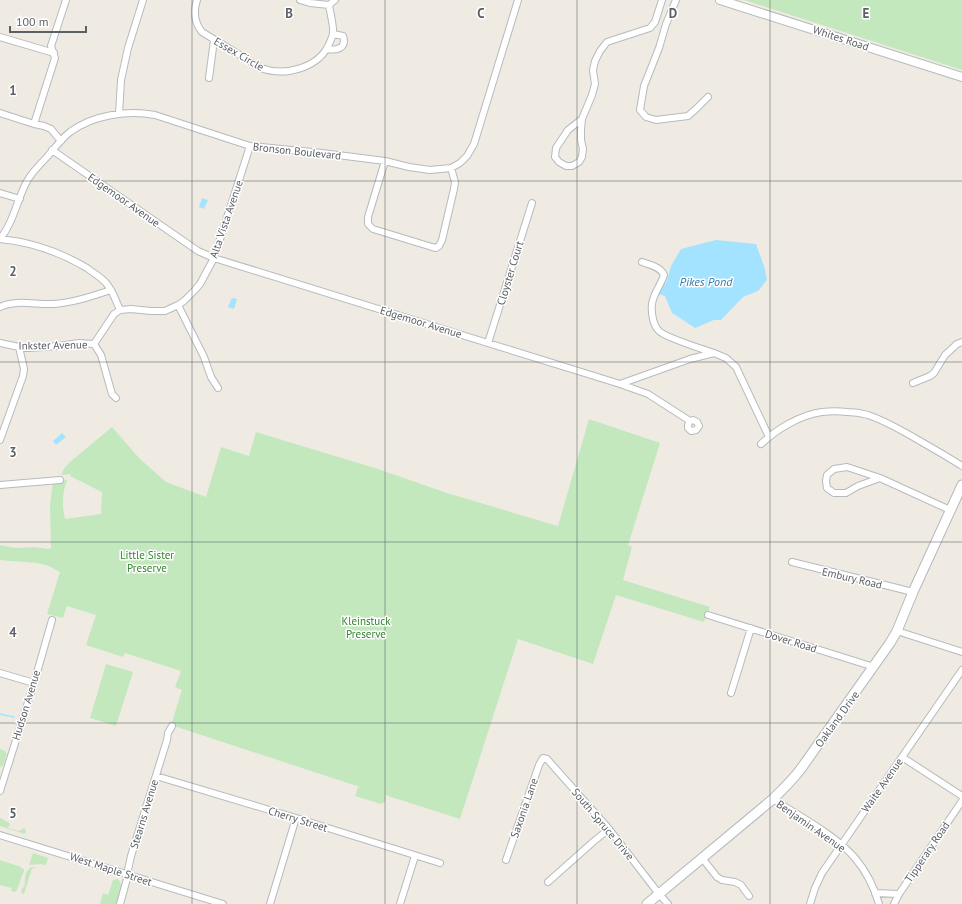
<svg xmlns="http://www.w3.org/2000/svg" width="962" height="904" font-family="'PT Sans',sans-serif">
  <rect width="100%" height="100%" fill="#efebe3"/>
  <path fill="#c3e8bd" d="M744,0H962V70Z
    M589,419L660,443L628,545L632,547L623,580L710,607L704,622L616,595L593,664L518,639L460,819L385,795L386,798L385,802L381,804L355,796L358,787L363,788L171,725L182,690L175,687L181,671L125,653L123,657L86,645L96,615L67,606L63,618L47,614L60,572C54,569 48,565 42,564C28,561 14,562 0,560V545L16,548L35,547L48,549L51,548L50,506L53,481L67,480C62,493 62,506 65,519L101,514L102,492L70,476L71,474L61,475L65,467L70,462L112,427L139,458L166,482L206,497L221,447L249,456L256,432L378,469L447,493L558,526Z
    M106,664L133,672L116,726L90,718Z
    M0,749L5,751L7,754L3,766H1L0,768Z
    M0,818L9,823L10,824L8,828L19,831L24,828L26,830L25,834L0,826Z
    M33,853L48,858L46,865H45L41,864L29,865Z
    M0,860L21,867V868L24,869V872L22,875L21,879L16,892L11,891L12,888L0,885Z
    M35,867V869L32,868L24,894L21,893L22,888L24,887L25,885C24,881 25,872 29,869C30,867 33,867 35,867Z
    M118,879C125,887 120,895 117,904H100L103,893L108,895L113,880Z"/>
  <path fill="#a3e3ff" d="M202,198L208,200L204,209L199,207Z
    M716,240L756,244L765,269L767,280L758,291L743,297L721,320H714L695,328L672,313L665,296L658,294L667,281L671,266L681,249Z
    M232,298L237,299L234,309L228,307Z
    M62,433L66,437L56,445L53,441Z"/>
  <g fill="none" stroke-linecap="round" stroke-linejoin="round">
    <path stroke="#a3e3ff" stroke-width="1.5" d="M0,714L4,715L14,717"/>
    <defs>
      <path id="minor" d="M197,0C193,12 194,22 202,32L261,68C285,77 320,68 330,42C331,39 333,36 333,33C334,27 330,12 329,5
        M300,0L310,3L329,5
        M676,0L666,24L659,48L644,86L640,110L646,117L656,120L688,116L697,108L708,97
        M329,5L335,0
        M0,37L54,53
        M327,49C337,51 347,48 343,36L333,34
        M209,78L214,40
        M0,113L34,124L44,126L51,129L61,141
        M119,114L121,80L128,48L143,0
        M582,119L568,130L556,148L555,157L559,162L566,166H572L579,162L582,157L583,149L581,140V130L582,119L592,95L595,84L593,70L595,61L600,51L607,42L650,28L655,22L662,0
        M34,124L55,58L51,46L66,0
        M52,150L198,251L214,258L620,384L690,359L714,353L726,358L736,367L769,437
        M385,161L368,217V224L373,229L432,247L436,248L439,246L442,240L454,189L455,182L451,168
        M0,193L20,199
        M0,239C14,221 16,203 26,183C31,173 39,165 47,157C54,149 61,139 70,132C93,115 127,110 155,115L250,146L322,153L385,161L409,167L430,170L451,168L460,163L467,156L474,144L518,0
        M0,239C31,242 60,252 87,268C93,273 101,277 106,283C113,291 116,301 120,310
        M642,262C650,265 661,267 664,275C661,285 653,294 652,304C651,313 653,325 659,331C666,338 703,349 714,353
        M178,305L204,357L211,377L218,388
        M0,307C16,299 36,305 53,304C73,303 92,296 111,290
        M0,343L19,347L29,348L59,346L79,343L94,344L101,355L112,394L116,398
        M488,343L532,203
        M94,344L114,314L120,310L131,309L151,311H165L178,305L184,301L194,291L200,284L214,258L250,146
        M913,383L930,376L934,373L945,355L957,344L962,342
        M620,384L648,394L690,421L693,420L697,422L699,426L696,430L691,431L688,428V425L690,421
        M0,440L23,376L24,369L19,347
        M761,444C777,429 800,415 822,412C831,411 839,411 847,412C854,412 861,413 868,415C886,421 903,431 920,441C934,449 948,457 962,466
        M880,478L847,467L834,469L827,475L826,481L827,488L834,493H846L858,486L880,478L950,510
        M0,485L60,480
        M792,562L913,592
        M708,615L874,667
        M897,631L962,652
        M0,673L34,683
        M731,693L751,628
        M902,757L962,796
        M156,776L296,818L440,863
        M0,791L34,683L52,620
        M773,799C799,816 834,834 855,858C866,871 874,887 879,904
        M0,835L223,904
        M702,858L717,877L722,880L735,882L741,885L749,896
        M506,860L539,765L543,758L547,759L609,829L659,894L668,904
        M548,882L593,842L609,829
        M875,893L899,894
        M120,904L128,875V870L131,856L167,740L168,733L172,726
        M270,904L296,818
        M400,904L415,856
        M810,904L815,888L822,873L962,670
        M894,904L899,894L962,801"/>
      <path id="tertiary" d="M720,0L962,77"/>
      <path id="secondary" d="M647,904L773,799C784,788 796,777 805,763L890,643L897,631L913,592L962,485"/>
    </defs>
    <use href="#minor" stroke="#b6babe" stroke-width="8"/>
    <use href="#tertiary" stroke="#b6babe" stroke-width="10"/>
    <use href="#secondary" stroke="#b4b9be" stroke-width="11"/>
    <use href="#minor" stroke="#fff" stroke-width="6"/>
    <use href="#tertiary" stroke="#fff" stroke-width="8"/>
    <use href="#secondary" stroke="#fff" stroke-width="9"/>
  </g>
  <path fill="none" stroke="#5b6065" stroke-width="1" stroke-opacity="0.55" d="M192,0V904M385,0V904M577,0V904M770,0V904M0,181H962M0,362H962M0,542H962M0,723H962"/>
  <g text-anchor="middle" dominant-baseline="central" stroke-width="3" stroke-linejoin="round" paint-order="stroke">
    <g font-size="11" fill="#5b6065" stroke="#fff">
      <text transform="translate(841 38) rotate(18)">Whites Road</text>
      <text transform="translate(239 54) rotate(30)">Essex Circle</text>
      <text transform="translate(297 151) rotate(6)">Bronson Boulevard</text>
      <text transform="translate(124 200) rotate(35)">Edgemoor Avenue</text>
      <text transform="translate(226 219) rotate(-71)">Alta Vista Avenue</text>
      <text transform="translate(510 273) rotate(-73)">Cloyster Court</text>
      <text transform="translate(421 322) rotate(17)">Edgemoor Avenue</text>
      <text transform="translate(53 345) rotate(-1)">Inkster Avenue</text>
      <text transform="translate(852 578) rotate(13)">Embury Road</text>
      <text transform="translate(791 641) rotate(17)">Dover Road</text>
      <text transform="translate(26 705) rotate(-73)">Hudson Avenue</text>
      <text transform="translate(837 719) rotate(-54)">Oakland Drive</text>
      <text transform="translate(882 785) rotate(-55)">Waite Avenue</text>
      <text transform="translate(524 808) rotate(-71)">Saxonia Lane</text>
      <text transform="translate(144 814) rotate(-73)">Stearns Avenue</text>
      <text transform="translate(298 819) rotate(17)">Cherry Street</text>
      <text transform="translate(603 824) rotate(50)">South Spruce Drive</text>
      <text transform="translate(811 826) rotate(35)">Benjamin Avenue</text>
      <text transform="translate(927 852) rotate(-56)">Tipperary Road</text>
      <text transform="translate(111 869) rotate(18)">West Maple Street</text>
    </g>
    <g font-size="11" fill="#34822e" stroke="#fff">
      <text x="147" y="555">Little Sister<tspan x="147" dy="13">Preserve</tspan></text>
      <text x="366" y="621">Kleinstuck<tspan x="366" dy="13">Preserve</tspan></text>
    </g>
    <g font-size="12" font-style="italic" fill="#347aa6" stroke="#fff">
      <text x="706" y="281">Pikes Pond</text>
    </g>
  </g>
  <g font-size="13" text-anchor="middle" font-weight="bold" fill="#5b6065" stroke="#fff" stroke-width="3" stroke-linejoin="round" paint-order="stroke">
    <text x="289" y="18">B</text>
    <text x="481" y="18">C</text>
    <text x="673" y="18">D</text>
    <text x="866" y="18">E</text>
    <text x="13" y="95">1</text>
    <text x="13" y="276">2</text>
    <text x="13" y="457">3</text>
    <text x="13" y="637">4</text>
    <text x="13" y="818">5</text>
  </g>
  <path d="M10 26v6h76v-6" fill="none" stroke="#5b6065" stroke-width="2"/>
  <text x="16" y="26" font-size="12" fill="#5b6065" stroke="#ffffff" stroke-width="3" paint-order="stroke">100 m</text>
</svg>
